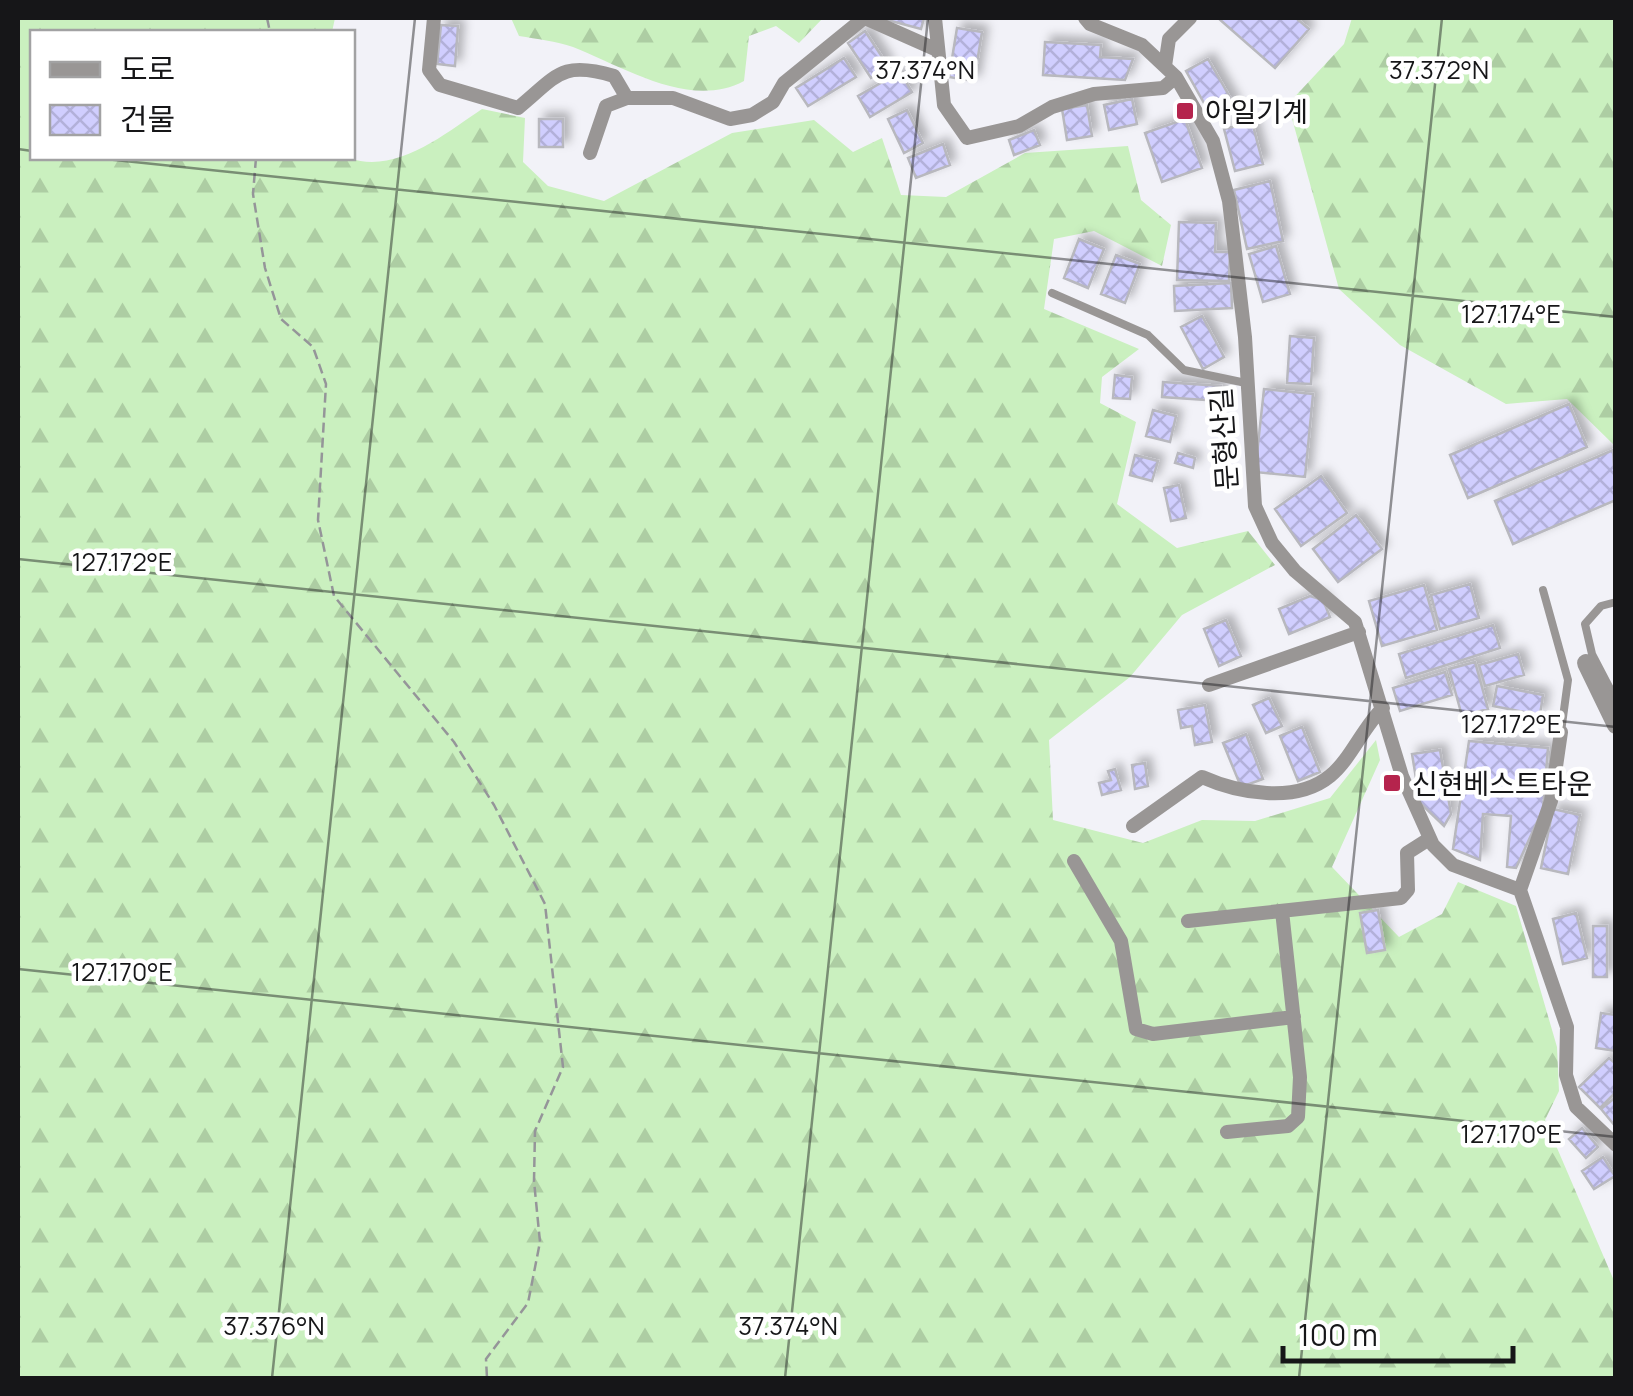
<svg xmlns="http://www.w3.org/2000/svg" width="1633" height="1396" font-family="Manrope,'Noto Sans KR',sans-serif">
  <defs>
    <pattern id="forest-firs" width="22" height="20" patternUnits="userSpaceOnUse" patternTransform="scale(2.5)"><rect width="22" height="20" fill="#caf0bf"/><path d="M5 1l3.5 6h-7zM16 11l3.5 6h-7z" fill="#adcda3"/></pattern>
    <pattern id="building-cross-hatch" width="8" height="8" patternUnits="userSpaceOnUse" patternTransform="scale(2.5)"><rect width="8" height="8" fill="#d0cefe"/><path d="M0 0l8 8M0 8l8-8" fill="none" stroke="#b2b0d9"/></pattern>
    <filter id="shadow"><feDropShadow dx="6" dy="-6" stdDeviation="5" flood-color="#0004"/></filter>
  </defs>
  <rect width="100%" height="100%" fill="#f2f2f8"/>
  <path fill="url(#forest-firs)" d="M18,18H335L332,32H32V158H349C396,175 446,133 482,109L525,118L523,162L548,186L604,201L732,133L814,120L853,152L882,138L901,195L946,197L1025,153L1128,146L1141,200L1171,225L1162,266L1094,231L1054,239L1044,309L1139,349L1102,377L1100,403L1136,422L1117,504L1177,548L1248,531L1275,565L1182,615L1130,677L1049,740L1053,820L1143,843L1202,820L1255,821L1330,798L1376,740L1380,760L1332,867L1399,937L1442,914L1458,882L1516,906L1557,1047L1559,1091L1545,1120L1615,1283V1378H18Z
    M511,18H823L799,43L776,26L749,36L744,81C690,110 624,67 573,47C556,41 537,39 519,36Z
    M1352,18H1615V446L1567,399L1506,404L1400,345L1339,289L1288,104L1344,44Z"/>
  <path fill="url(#building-cross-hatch)" stroke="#b8b8be" stroke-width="2.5" filter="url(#shadow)" d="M880,18H924L921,29Z
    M1218,18H1296L1309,29L1275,68Z
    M441,25L458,26L455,66L437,64Z
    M957,28L982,32L974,81L949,77Z
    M865,31L888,66L871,78L848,43Z
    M1045,42L1101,45L1100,57L1133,59L1125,80L1043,75Z
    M844,58L856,77L808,106L796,88Z
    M1208,59L1235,106L1213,119L1186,71Z
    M900,72L912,92L870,117L858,96Z
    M1132,99L1137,124L1109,130L1104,105Z
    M1087,105L1092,136L1067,140L1062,109Z
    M907,110L923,143L904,153L888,119Z
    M539,119H563V147H539Z
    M1185,119L1202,168L1162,182L1145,133Z
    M1252,122L1263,164L1235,171L1224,129Z
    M1034,130L1040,145L1014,155L1009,140Z
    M943,144L950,165L916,178L908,158Z
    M1270,181L1283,241L1247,249L1234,190Z
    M1179,222L1216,223L1215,252H1230L1229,281L1177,280Z
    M1079,239L1104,249L1088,288L1064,278Z
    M1276,246L1290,294L1263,302L1249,254Z
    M1116,255L1140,264L1125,303L1101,294Z
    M1231,283L1232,308L1175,311L1174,286Z
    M1202,316L1224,357L1203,369L1181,327Z
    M1290,336L1314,338L1311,384L1287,383Z
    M1115,375L1132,377L1130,399L1113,398Z
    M1163,382L1221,386L1220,401L1162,397Z
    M1264,389L1313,394L1305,477L1255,472Z
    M1569,404L1587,447L1468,498L1450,455Z
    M1153,410L1176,416L1170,442L1146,436Z
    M1613,450L1616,500L1513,544L1495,501Z
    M1178,453L1195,458L1193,468L1175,463Z
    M1135,455L1158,461L1152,481L1130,475Z
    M1321,476L1347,513L1301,546L1275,509Z
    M1179,485L1186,518L1171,521L1164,488Z
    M1356,515L1382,549L1338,582L1313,549Z
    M1470,584L1479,618L1440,629L1431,595Z
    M1424,585L1437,630L1382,646L1369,601Z
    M1310,596L1323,600L1330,617L1289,634L1279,609Z
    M1226,620L1241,656L1219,666L1204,629Z
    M1493,625L1500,648L1406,678L1399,654Z
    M1518,654L1524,675L1485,686L1479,665Z
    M1475,662L1488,709L1462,716L1449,669Z
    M1445,672L1452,695L1400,711L1393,688Z
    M1497,686L1543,695L1540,715L1493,706Z
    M1269,698L1282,726L1266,733L1253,705Z
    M1205,705L1212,742L1195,745L1192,726L1181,728L1178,710Z
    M1302,727L1320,772L1298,781L1280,736Z
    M1246,734L1263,779L1241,787L1223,743Z
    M1469,741L1548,748L1543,809L1516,868L1507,867L1511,816L1483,814L1480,860L1453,849Z
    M1440,750L1451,814L1444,826L1420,803L1412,754Z
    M1145,763L1148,786L1135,789L1132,765Z
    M1115,769L1121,790L1102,795L1099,783L1111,780L1108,771Z
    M1553,809L1580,815L1568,874L1541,868Z
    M1378,910L1385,950L1367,953L1360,913Z
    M1576,913L1587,958L1563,964L1553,919Z
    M1593,926H1607V977H1593Z
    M1601,1013L1616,1015V1051L1596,1048Z
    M1609,1058L1616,1064V1092L1600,1108L1579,1087Z
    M1616,1097V1127L1601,1109Z
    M1582,1128L1598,1147L1586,1158L1569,1139Z
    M1603,1157L1615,1176L1594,1189L1582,1171Z"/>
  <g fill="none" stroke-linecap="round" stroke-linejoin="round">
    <path stroke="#959599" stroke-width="2.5" stroke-dasharray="10 5" stroke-linecap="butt" d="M267,18L270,32
      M256,158L253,194L265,268L281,319L313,347L326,384L318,520L334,596L454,742L494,805L545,904L563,1067L535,1131L534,1181L540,1242L528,1303L486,1359L487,1378"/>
    <path stroke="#999695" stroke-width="8" d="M1052,293L1148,335L1184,370L1246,383
      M1543,590L1568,680L1561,732
      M1616,602L1601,606L1585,624L1592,654L1616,700"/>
    <path stroke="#999695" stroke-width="14" d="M434,18L429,70L440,85L518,108C557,76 561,60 614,76L627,98
      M865,18L935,49
      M935,18L944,105L967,138L1019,126L1052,107L1094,94L1163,88L1176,77
      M1085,18L1090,24L1142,45L1176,77L1213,141L1229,201L1245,337L1255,506L1272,543L1295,571L1355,622L1402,776L1433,845L1453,865L1520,890L1567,1027L1566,1075L1576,1107L1616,1145
      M1165,66L1169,39L1190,18
      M590,153L606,106L627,98H673L730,119L752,115L773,102L784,83L864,18
      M1209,685L1359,632
      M1133,826L1202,777C1238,793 1296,804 1330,776C1351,759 1363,727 1383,708
      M1074,861L1121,941L1136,1029L1153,1034L1294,1017
      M1520,890L1551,801L1561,732
      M1188,921L1401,898L1408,890L1407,853L1429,839
      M1227,1132L1288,1126L1298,1117L1300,1077L1282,911"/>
    <path stroke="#999695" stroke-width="18" d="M1586,663L1616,725"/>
  </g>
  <path fill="none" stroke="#161618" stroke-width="2.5" stroke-opacity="0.45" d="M18,149L32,151M96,158L1616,317M18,559L1616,727M18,969L1616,1137M272,1378L415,18M785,1378L928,18M1299,1378L1442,18"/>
  <g fill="#b5244d" stroke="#fff" stroke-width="4">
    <rect x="1175" y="101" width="20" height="20" rx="5"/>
    <rect x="1382" y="773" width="20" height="20" rx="5"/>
  </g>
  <g text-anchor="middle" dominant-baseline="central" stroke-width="9" stroke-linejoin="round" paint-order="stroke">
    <g font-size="28" fill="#161618" stroke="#fff" text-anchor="start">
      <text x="1205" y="111">아일기계</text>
      <text x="1412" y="783">신현베스트타운</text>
    </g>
    <g font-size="28" fill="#161618" stroke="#fff">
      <text transform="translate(1223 439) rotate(-94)">문형산길</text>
    </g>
  </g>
  <g font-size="25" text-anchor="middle" fill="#161618" stroke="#fff" stroke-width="9" stroke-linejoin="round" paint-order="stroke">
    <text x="925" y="79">37.374°N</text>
    <text x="1439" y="79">37.372°N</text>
    <text x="1511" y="323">127.174°E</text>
    <text x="122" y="571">127.172°E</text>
    <text x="1511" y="733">127.172°E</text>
    <text x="122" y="981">127.170°E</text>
    <text x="1511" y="1143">127.170°E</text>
    <text x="274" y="1335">37.376°N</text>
    <text x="788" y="1335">37.374°N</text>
  </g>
  <rect width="1633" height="1396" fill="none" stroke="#161618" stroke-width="40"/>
  <rect x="30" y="30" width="325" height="130" fill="#ffffff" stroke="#a2a2a3" stroke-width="2.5"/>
  <rect x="50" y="62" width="50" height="15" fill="#999695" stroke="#a2a2a3" stroke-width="2.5"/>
  <text x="120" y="80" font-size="30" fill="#161618">도로</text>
  <rect x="50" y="105" width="50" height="30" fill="url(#building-cross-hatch)" stroke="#a2a2a3" stroke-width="2.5"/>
  <text x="120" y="130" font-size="30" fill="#161618">건물</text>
  <path d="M1283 1346v15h230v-15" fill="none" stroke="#161618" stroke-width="5"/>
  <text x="1298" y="1346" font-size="30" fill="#161618" stroke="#ffffff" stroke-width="8" paint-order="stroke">100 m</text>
</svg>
